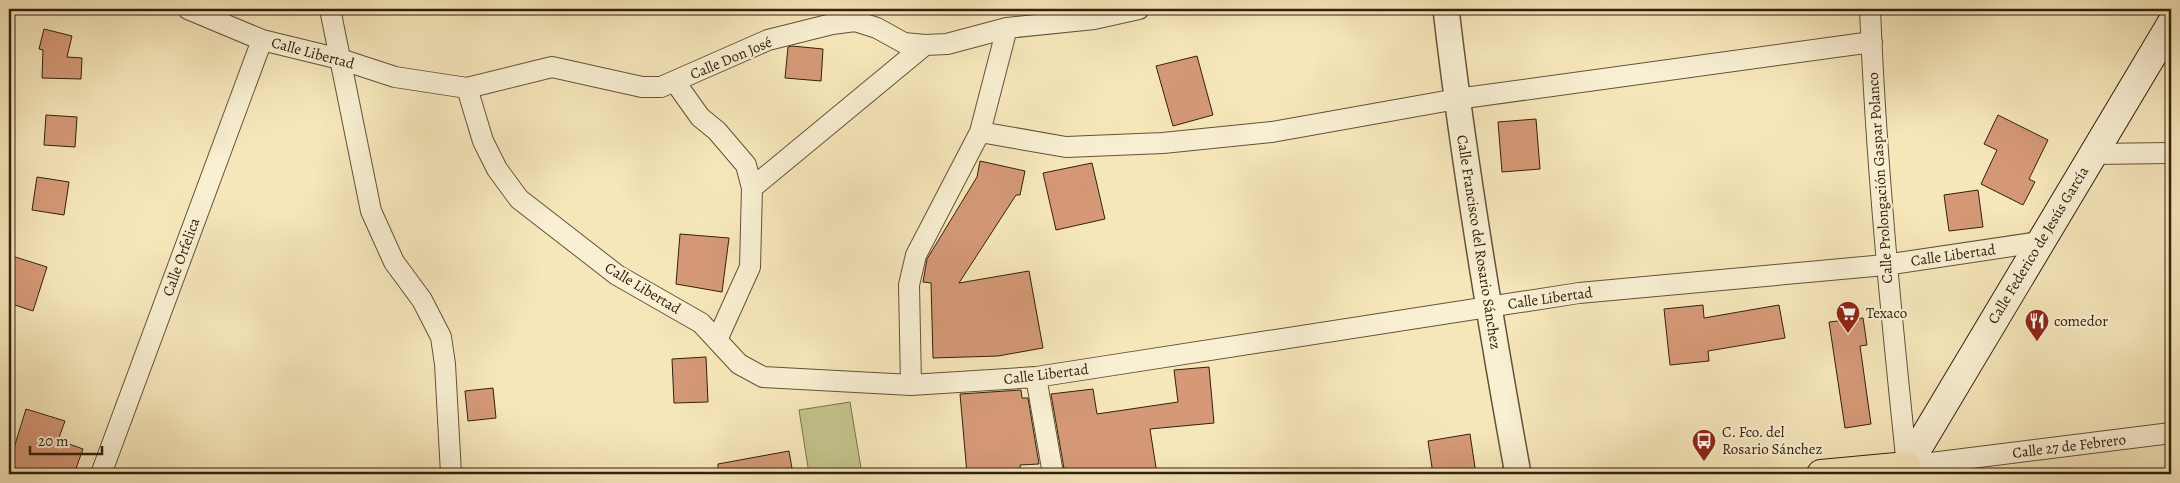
<svg xmlns="http://www.w3.org/2000/svg" width="2180" height="483" font-family="Alegreya,serif">
  <rect width="100%" height="100%" fill="#f6e7bb"/>
  <filter id="stains"><feTurbulence type="fractalNoise" baseFrequency=".004" numOctaves="4"/><feColorMatrix values="0 0 0 0 .2 0 0 0 0 .09 0 0 0 0 .02 0 0 0 .5 -.17"/></filter>
  <radialGradient id="worn" r=".72"><stop offset=".6" stop-color="#630" stop-opacity="0"/><stop offset="1" stop-color="#630" stop-opacity=".3"/></radialGradient>
  <path fill="#c3c38b" stroke="#7b724b" d="M850,402L862,474H809L799,410Z"/>
  <path fill="#d59977" stroke="#33200b" d="M44,29L72,36L67,57L82,58L81,79L42,78L43,50L39,49Z
    M792,46L823,49L821,81L785,78L788,47Z
    M1197,56L1213,115L1173,126L1156,66Z
    M46,115L77,117L75,147L44,145Z
    M1998,115L2048,140L2029,179L2035,182L2023,205L1981,184L1997,150L1984,144Z
    M1536,119L1540,169L1502,172L1498,122Z
    M980,161L1025,171L1020,195H1016L959,283L1029,271L1043,348L998,356L933,358L931,283L923,282L927,259L977,177Z
    M1092,163L1105,219L1056,230L1043,173Z
    M37,177L69,182L64,215L32,210Z
    M1978,190L1983,227L1949,231L1944,195Z
    M680,234L729,238L722,292L676,284Z
    M9,255L47,267L33,311L9,303Z
    M1703,305L1704,318L1779,305L1785,338L1708,351L1709,361L1670,365L1664,309Z
    M1863,318L1867,345L1860,346L1871,424L1845,428L1829,322Z
    M706,357L708,402L674,403L672,359Z
    M1209,367L1214,423L1150,429L1157,474H1065L1051,394L1093,389L1097,414L1178,402L1174,370Z
    M493,388L496,418L468,421L465,391Z
    M1021,390L1022,398H1028L1039,464L1020,465L1021,474H967L960,394Z
    M26,409L65,421L58,440L83,449L74,474H9V464Z
    M1470,434L1476,474H1433L1428,441Z
    M789,451L793,474H718V464Z"/>
  <g fill="none" stroke-linecap="round" stroke-linejoin="round">
    <defs>
      <path id="minor" d="M188,9L262,40L340,59L395,77L467,88L483,141L497,169L519,199L617,275L701,323L739,364L763,377L911,385L1036,377L1579,293L1885,265L2039,242
        M330,9L371,211L394,262L422,300L441,337L445,364L451,474
        M1870,9C1876,162 1891,314 1907,466L2171,433
        M675,82L700,117L717,131L746,165L752,188L750,267L717,340
        M467,88L552,67L642,87H661L768,40L832,24L855,21L877,28L904,43L925,45L947,44L1007,28L1094,19L1139,9
        M980,132L1066,147L1163,143L1272,132L1457,99L1872,42
        M2093,154L2171,153
        M752,188L925,45
        M1036,377L1053,474
        M911,385L909,285L916,255L980,132L1007,28
        M101,474L262,40"/>
      <path id="tertiary" d="M1446,9C1464,165 1490,320 1518,474"/>
      <path id="secondary" d="M1907,466L2171,24"/>
      <path id="primary" d="M1821,474L1907,466V474"/>
    </defs>
    <use href="#minor" stroke="#645237" stroke-width="22"/>
    <use href="#tertiary" stroke="#645237" stroke-width="28"/>
    <use href="#secondary" stroke="#33200b" stroke-width="30"/>
    <use href="#primary" stroke="#33200b" stroke-width="30"/>
    <use href="#minor" stroke="#f9efd3" stroke-width="20"/>
    <use href="#tertiary" stroke="#f9efd3" stroke-width="25"/>
    <use href="#secondary" stroke="#f9efd3" stroke-width="28"/>
    <use href="#primary" stroke="#f6e7bb" stroke-width="28"/>
  </g>
  <defs>
    <symbol id="supermarket-pin" viewBox="-11 -11 22 30"><path d="M0 17L-7.5 6A9.5 9.5 0 1 1 7.5 6Z" fill="#8f2418" stroke="#f9efd3"/><path d="M-6-5.5h2.5l.6 2H6L4.5 2H-2.5L-4.4-4H-6ZM-1.5 3.2a1.3 1.3 0 1 0 .1 0ZM3 3.2a1.3 1.3 0 1 0 .1 0Z" fill="#fff"/></symbol>
    <symbol id="restaurant-pin" viewBox="-11 -11 22 30"><path d="M0 17L-7.5 6A9.5 9.5 0 1 1 7.5 6Z" fill="#8f2418" stroke="#f9efd3"/><path d="M-5-6h1v4h1v-4h1v4h1v-4h1v5L-1.5 .5V6h-2V.5L-5-1ZM5-6V6H3V1.5H1.5Q1.5-4 5-6Z" fill="#fff"/></symbol>
    <symbol id="bus-pin" viewBox="-11 -11 22 30"><path d="M0 17L-7.5 6A9.5 9.5 0 1 1 7.5 6Z" fill="#8f2418" stroke="#f9efd3"/><path d="M-5-6H5V4H4V6H2V4H-2V6H-4V4H-5ZM-3.5-4V0h7V-4ZM-3.5 1.2v1.5H-2V1.2ZM2 1.2v1.5H3.5V1.2Z" fill="#fff"/></symbol>
  </defs>
  <g fill-rule="evenodd">
    <use href="#supermarket-pin" x="1834" y="299" width="28" height="38"/>
    <use href="#restaurant-pin" x="2023" y="307" width="28" height="38"/>
    <use href="#bus-pin" x="1690" y="427" width="28" height="38"/>
  </g>
  <g text-anchor="middle" dominant-baseline="central" stroke-width="4.5" stroke-linejoin="round" paint-order="stroke">
    <g font-size="15" fill="#33200b" stroke="#f9efd3">
      <text transform="translate(313 53) rotate(15)">Calle Libertad</text>
      <text transform="translate(731 58) rotate(-23)">Calle Don José</text>
      <text transform="translate(1880 178) rotate(-94)">Calle Prolongación Gaspar Polanco</text>
      <text transform="translate(1479 242) rotate(81)">Calle Francisco del Rosario Sánchez</text>
      <text transform="translate(2038 245) rotate(-59)">Calle Federico de Jesús García</text>
      <text transform="translate(1953 255) rotate(-8)">Calle Libertad</text>
      <text transform="translate(181 257) rotate(-70)">Calle Orfelica</text>
      <text transform="translate(643 288) rotate(31)">Calle Libertad</text>
      <text transform="translate(1550 298) rotate(-8)">Calle Libertad</text>
      <text transform="translate(1046 374) rotate(-7)">Calle Libertad</text>
      <text transform="translate(2069 446) rotate(-7)">Calle 27 de Febrero</text>
    </g>
    <g font-size="15" fill="#33200b" stroke="#f9efd3" text-anchor="start">
      <text x="1866" y="313">Texaco</text>
      <text x="2054" y="321">comedor</text>
      <text x="1722" y="432">C. Fco. del<tspan x="1722" dy="17">Rosario Sánchez</tspan></text>
    </g>
  </g>
  <rect width="2180" height="483" fill="none" stroke="#f6e7bb" stroke-width="30"/>
  <rect x="10" y="10" width="2160" height="463" fill="none" stroke="#33200b" stroke-width="2.5"/>
  <rect x="15" y="15" width="2150" height="453" fill="none" stroke="#33200b"/>
  <path d="M30 446v8h72v-8" fill="none" stroke="#33200b" stroke-width="2.5"/>
  <text x="38" y="446" font-size="15" fill="#33200b" stroke="#f9efd3" stroke-width="4" paint-order="stroke">20 m</text>
  <rect width="100%" height="100%" filter="url(#stains)"/>
  <rect width="100%" height="100%" fill="url(#worn)"/>
</svg>
